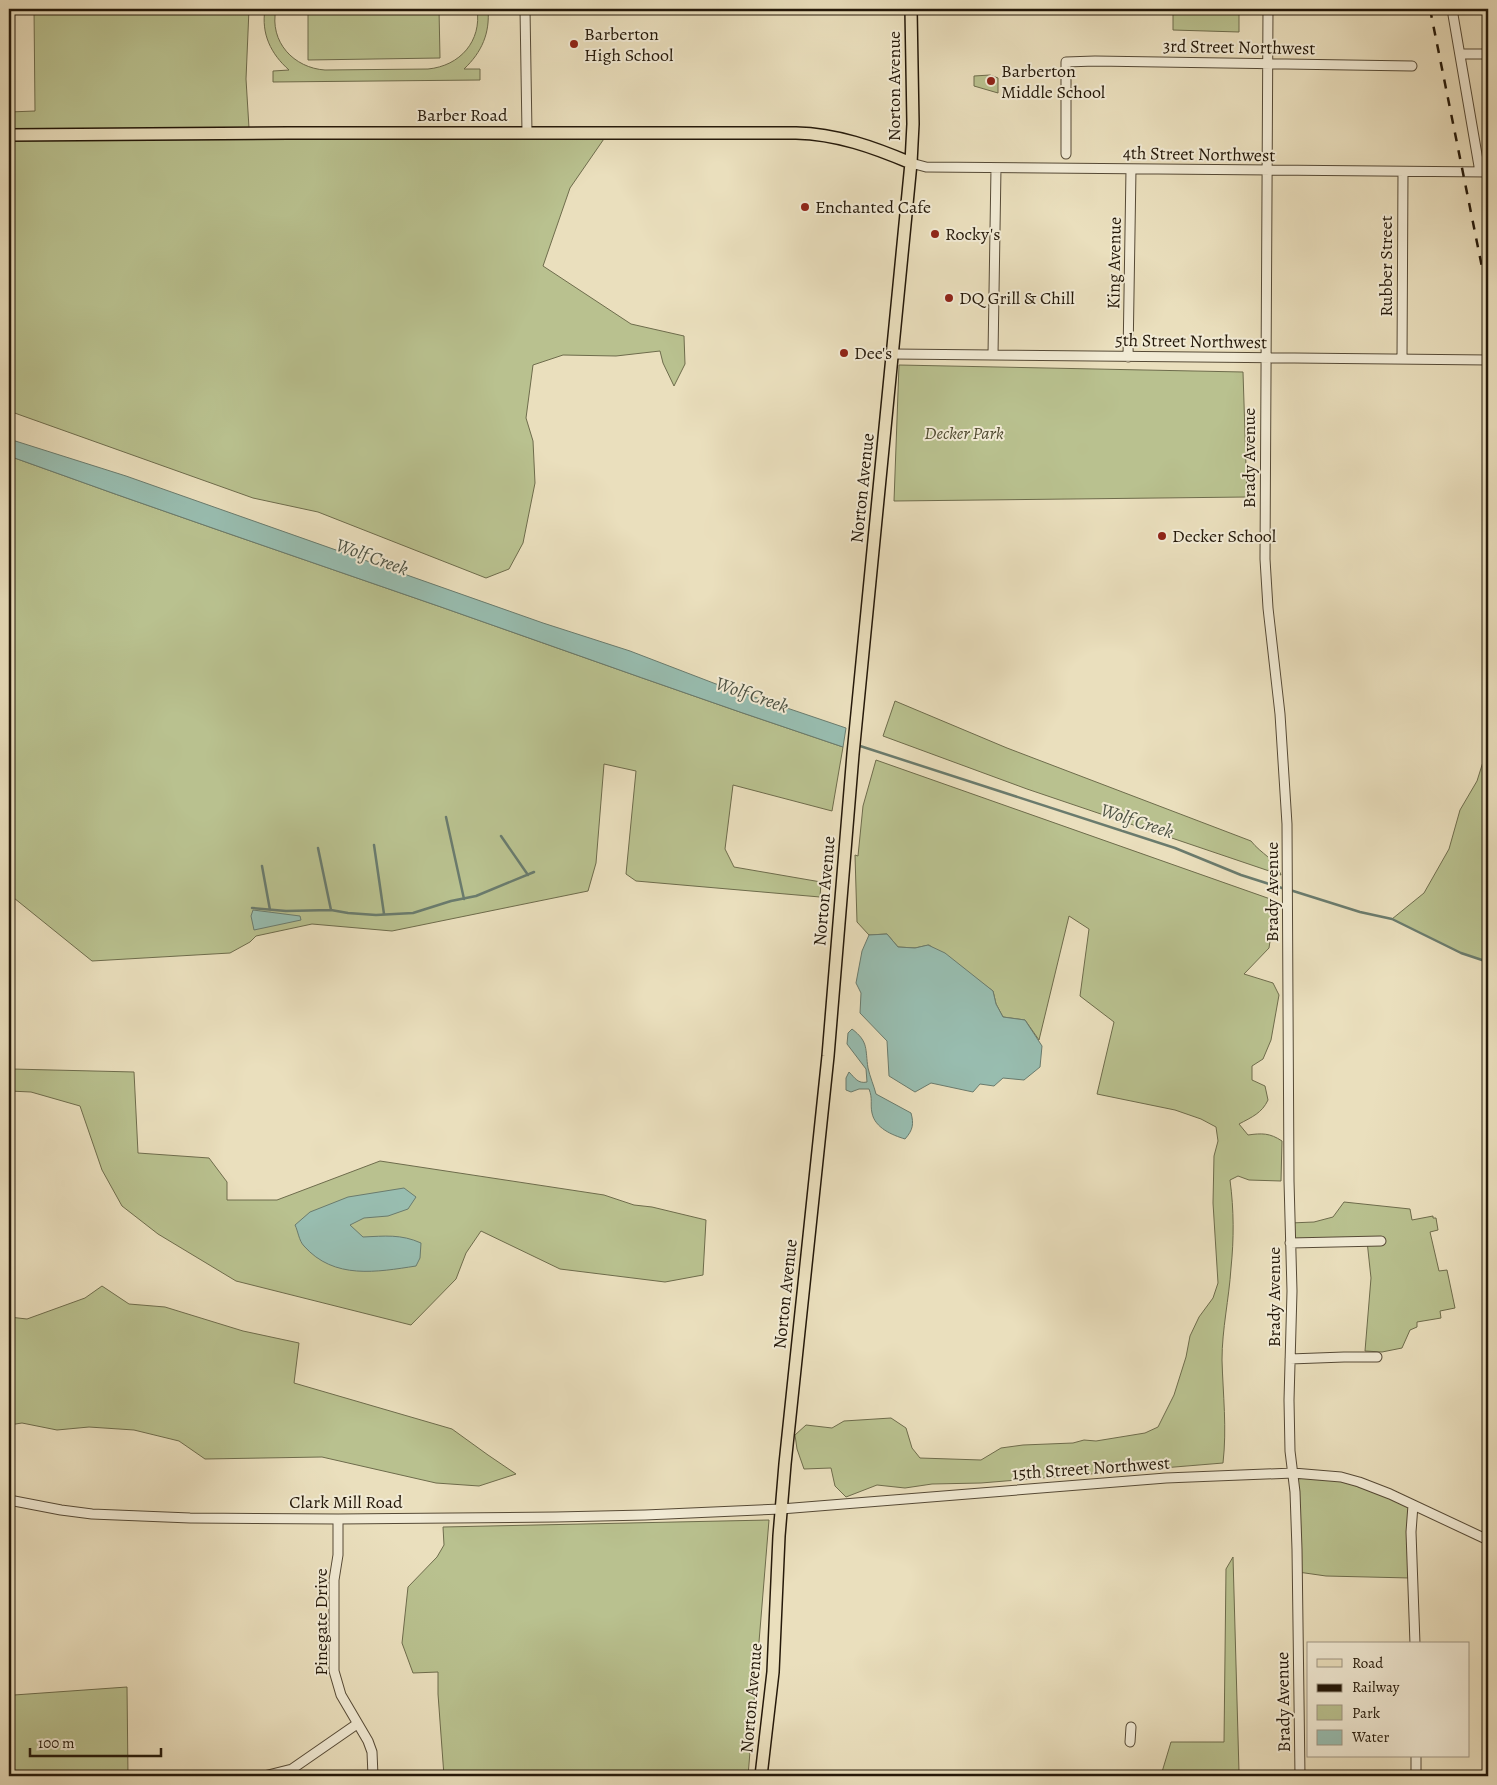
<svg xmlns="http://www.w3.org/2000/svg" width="1497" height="1785" font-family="Alegreya,serif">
  <rect width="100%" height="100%" fill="#eadfbd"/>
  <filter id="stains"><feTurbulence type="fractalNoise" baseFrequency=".004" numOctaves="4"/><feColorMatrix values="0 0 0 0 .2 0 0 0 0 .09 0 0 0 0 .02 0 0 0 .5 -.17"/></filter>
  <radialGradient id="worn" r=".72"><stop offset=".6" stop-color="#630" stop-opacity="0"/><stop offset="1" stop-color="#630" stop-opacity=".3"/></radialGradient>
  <path fill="#b9c18f" stroke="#6e6c4c" d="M34,9H249L246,79L249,128L608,133L570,188L543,266L631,324L684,336L685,364L674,386L663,363L660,351L616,356L563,355L533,365L526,418L533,441L535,483L523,543L509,569L486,578L318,512L253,498L9,411V112L35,111Z
    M265,9H276C269,42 294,68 325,70L428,69C460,66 482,41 477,9H488C490,33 482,52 464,69H480V80L273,82V71L289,70C271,54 261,34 265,9Z
    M308,9H439L440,58L308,60Z
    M1173,9H1239V32L1173,30Z
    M990,75L998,78V93L974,86V76Z
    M899,365L1243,372L1247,497L894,501Z
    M9,456C152,508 297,557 441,607C575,654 708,702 843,747L832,811L733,785L725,849L734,867L821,882L820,897L636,881L626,874L636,771L604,764L596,863L588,891L392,931L312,924L256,936L250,942L230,953L92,961L9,894Z
    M895,701L1007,748L1251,841C1261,854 1276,859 1281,875L1027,789L883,736Z
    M1488,746V962L1461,953L1392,919L1424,893L1449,849L1460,810L1477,781Z
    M876,760L1276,901L1269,948L1244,974L1273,983L1279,995L1271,1040L1263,1059L1252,1066V1080L1265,1086L1268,1100C1262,1113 1252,1117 1239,1124L1248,1135C1262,1133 1270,1133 1282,1141L1281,1181L1249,1180L1238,1176L1230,1180C1234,1210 1234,1239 1231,1268C1229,1299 1222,1329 1222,1360C1223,1395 1227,1428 1223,1463L981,1483L932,1484L905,1488L877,1485L846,1497L835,1486L831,1468L804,1469L797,1449L795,1435L806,1425L832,1428L844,1421L891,1418L906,1428L912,1448L920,1458L981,1460L1001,1448L1023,1445L1073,1443L1084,1440L1096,1441L1145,1433L1158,1427L1174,1395L1186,1357L1190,1336L1199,1317L1213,1298L1218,1283L1213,1203L1214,1156L1218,1141L1216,1127L1201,1119L1175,1110L1097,1094L1114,1022L1080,996L1089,929L1069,916L1039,1040L1025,1020L1003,1017L996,1004L993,991L929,945L915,948L898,947L887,934L869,935L857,922L855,855L858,856L863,806Z
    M9,1039L12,1069L134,1072L138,1153L209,1158L227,1182V1200H277L380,1161L604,1195L634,1205L652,1207L706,1220L703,1275L665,1282L560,1269L481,1231L466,1253L456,1279L411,1325L236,1281L158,1234L122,1206L102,1170L80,1106L31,1092L9,1091Z
    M1344,1202L1410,1209L1412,1220L1433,1216V1218H1436L1438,1230L1430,1232L1439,1271L1447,1270L1455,1308L1440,1311L1441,1318L1417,1322V1327L1410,1330L1402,1348L1382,1352L1365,1351L1371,1278L1367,1241L1290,1243V1223L1314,1222L1333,1217Z
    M102,1286L129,1304L165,1307L243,1331L299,1343L294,1383L452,1429L488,1455L516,1474L479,1486L436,1483L322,1457L205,1459L179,1441L134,1430L89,1427L57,1430L22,1423L9,1425V1317L27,1319L85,1298Z
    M1296,1476L1340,1480L1410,1506V1578L1326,1576L1298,1572Z
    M769,1520L748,1776H444L438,1694V1672L413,1673L402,1643L408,1587L437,1557L444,1545L443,1527Z
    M1233,1557L1239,1772H1162L1171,1742H1224L1226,1569Z
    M9,1629L14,1695L127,1687L128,1776H9Z"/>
  <path fill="#98bdb0" stroke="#6a7b6d" d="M9,439L126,476L543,623L630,651L716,684L846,728L843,747C708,702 575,654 441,607C297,557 152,508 9,456Z
    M253,910L300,916L301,920L254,930L251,916Z
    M887,934L898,947L915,948L928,945L945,953L993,991L996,1004L1003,1017L1025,1020L1042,1046L1040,1067L1024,1080L1003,1078L994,1086L980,1084L973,1092L931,1083L915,1092L889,1076L887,1041L860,1013L861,993L856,983L862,951L869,935Z
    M852,1029C869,1042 865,1049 868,1068C870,1077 874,1086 876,1094L911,1113C914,1124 913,1130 905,1139C892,1135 875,1128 872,1113C870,1104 873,1099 869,1089H859L851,1092L846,1090V1078L849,1072C855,1078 858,1084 867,1082L866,1069L847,1044L848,1033Z
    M404,1188L416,1197L408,1209L388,1216L364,1218L350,1225L363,1237C385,1236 401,1234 421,1243L420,1258L416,1266C377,1272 334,1280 304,1246C299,1241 298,1231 295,1225L310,1212L348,1197Z"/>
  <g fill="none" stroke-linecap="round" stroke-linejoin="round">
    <path stroke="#6a7b6d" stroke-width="2.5" d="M857,745L1175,848L1241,875L1285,889
      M446,817L464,899
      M501,836L528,875
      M374,845L384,914
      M318,848L331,910
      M262,866L270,910
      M1290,890L1360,912L1392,919L1461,953L1488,962
      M252,908L286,911L331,910L348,913L376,915L413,913L451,901L476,896L534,872"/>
    <defs>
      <path id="minor" d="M525,9L527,133
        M1268,9L1265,559L1268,608L1280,714L1287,824L1289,1181L1292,1291L1289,1400L1290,1451L1295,1492L1297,1549L1300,1776
        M1452,9L1480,172
        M1460,54H1488
        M1066,154V62L1095,61L1412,66
        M911,163L926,167L1488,172
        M893,354L1488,360
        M993,355L996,168
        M1128,357L1131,169
        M1402,359L1403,172
        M1290,1243L1381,1241
        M1290,1359L1344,1357H1377
        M9,1500L61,1510L92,1514L190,1518L338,1519L556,1517L645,1515L781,1509L1166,1478L1293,1473L1341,1477L1359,1482L1390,1494L1488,1540
        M1413,1505L1411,1532L1415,1644
        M338,1519V1555L334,1580V1671L341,1695L368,1741L372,1752L373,1776
        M1130,1742L1131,1727
        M1416,1756V1776
        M231,1776H242
        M264,1776L292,1769L357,1724"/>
      <path id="major" d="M9,135L288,133H796C837,134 873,147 911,163
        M761,1776L773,1672L779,1536L785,1464L828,1056L853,754L911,163L913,124L911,9"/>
    </defs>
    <use href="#minor" stroke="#564a36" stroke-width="11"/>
    <use href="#major" stroke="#241809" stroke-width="14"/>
    <use href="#minor" stroke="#f1ead4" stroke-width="9"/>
    <use href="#major" stroke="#eadfbd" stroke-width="11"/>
    <path stroke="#241809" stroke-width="2.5" stroke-dasharray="9 9" stroke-linecap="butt" d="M1430,9L1488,297"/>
  </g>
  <g fill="#8f2418" stroke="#f1ead4" stroke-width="2">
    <circle cx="574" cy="44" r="5"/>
    <circle cx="991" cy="81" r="5"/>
    <circle cx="805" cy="207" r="5"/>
    <circle cx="935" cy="234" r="5"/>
    <circle cx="949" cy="298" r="5"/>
    <circle cx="844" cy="353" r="5"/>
    <circle cx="1162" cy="536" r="5"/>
  </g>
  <g text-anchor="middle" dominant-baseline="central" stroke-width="4" stroke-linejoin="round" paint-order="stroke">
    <g font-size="18" fill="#241809" stroke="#f1ead4" text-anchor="start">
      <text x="584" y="34">Barberton<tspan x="584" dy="21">High School</tspan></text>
      <text x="1001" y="71">Barberton<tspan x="1001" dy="21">Middle School</tspan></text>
      <text x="815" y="207">Enchanted Cafe</text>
      <text x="945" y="234">Rocky's</text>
      <text x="959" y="298">DQ Grill &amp; Chill</text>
      <text x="854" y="353">Dee's</text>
      <text x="1172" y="536">Decker School</text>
    </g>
    <g font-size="18" fill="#241809" stroke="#f1ead4">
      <text transform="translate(1239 47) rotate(1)">3rd Street Northwest</text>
      <text transform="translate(894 86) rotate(-90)">Norton Avenue</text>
      <text x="462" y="115">Barber Road</text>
      <text transform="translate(1199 154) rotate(1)">4th Street Northwest</text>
      <text transform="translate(1114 263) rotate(-89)">King Avenue</text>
      <text transform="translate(1386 266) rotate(-90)">Rubber Street</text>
      <text transform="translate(1191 341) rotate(1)">5th Street Northwest</text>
      <text transform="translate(1249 458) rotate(-90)">Brady Avenue</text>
      <text transform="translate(862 488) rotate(-84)">Norton Avenue</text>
      <text transform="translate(824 891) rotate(-85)">Norton Avenue</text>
      <text transform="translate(1272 892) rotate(-90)">Brady Avenue</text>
      <text transform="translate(785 1294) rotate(-84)">Norton Avenue</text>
      <text transform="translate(1274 1297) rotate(-90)">Brady Avenue</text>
      <text transform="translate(1091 1468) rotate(-4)">15th Street Northwest</text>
      <text x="346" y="1502">Clark Mill Road</text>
      <text transform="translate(321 1622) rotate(-90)">Pinegate Drive</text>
      <text transform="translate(751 1698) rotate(-85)">Norton Avenue</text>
      <text transform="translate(1283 1702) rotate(-91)">Brady Avenue</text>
    </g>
    <g font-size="18" font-style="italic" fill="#514b31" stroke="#f1ead4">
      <text x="964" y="433">Decker Park</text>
    </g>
    <g font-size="19" font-style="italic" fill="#4d5243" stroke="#f1ead4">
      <text transform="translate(372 557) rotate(20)">Wolf Creek</text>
      <text transform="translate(752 695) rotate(19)">Wolf Creek</text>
      <text transform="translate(1137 821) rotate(18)">Wolf Creek</text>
    </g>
  </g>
  <rect width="1497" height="1785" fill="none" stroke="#eadfbd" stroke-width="30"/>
  <rect x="10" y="10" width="1477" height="1765" fill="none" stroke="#241809" stroke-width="2.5"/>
  <rect x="15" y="15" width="1467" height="1755" fill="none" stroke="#241809"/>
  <rect x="1307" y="1642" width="162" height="115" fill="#f1ead4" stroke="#9f9683"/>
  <rect x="1317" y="1659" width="25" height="8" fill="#eadfbd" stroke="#9f9683"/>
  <text x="1352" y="1668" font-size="15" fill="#241809">Road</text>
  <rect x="1317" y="1684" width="25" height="8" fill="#241809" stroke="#9f9683"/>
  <text x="1352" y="1692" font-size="15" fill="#241809">Railway</text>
  <rect x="1317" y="1705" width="25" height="15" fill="#b9c18f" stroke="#9f9683"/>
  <text x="1352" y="1718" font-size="15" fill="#241809">Park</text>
  <rect x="1317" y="1730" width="25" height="15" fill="#98bdb0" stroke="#9f9683"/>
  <text x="1352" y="1742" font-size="15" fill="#241809">Water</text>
  <path d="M30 1748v8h131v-8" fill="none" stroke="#241809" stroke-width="2.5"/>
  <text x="38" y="1748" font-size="15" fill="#241809" stroke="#f1ead4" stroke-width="4" paint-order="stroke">100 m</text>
  <rect width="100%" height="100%" filter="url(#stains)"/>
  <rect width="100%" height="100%" fill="url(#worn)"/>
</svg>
